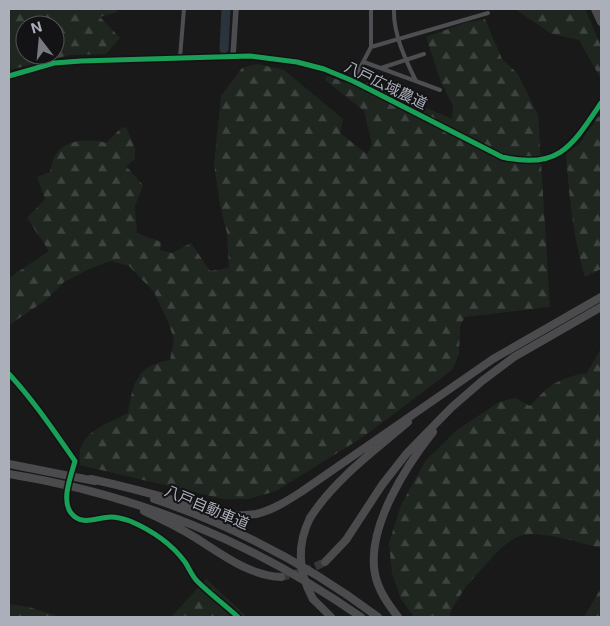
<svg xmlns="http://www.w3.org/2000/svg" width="610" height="626" font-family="Inter,'Noto Sans JP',sans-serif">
  <defs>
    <pattern id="forest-firs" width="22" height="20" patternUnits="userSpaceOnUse" patternTransform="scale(1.25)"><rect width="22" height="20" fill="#1f2620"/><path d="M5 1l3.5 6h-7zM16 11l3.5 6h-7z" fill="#3d433e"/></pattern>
  </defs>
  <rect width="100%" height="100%" fill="#191919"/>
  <path fill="url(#forest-firs)" fill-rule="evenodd" d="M9,9H117V12L100,17L120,38L106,54L70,55L9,70ZM25,25H55V55H25Z
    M515,9H585L601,46V79L579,40L552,34Z
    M485,19L502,59L518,74L538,115L550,307L465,317L460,326L459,354L452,370L363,437L276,491L249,499H223L80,465C80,460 79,454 80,449C88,428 110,423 128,413C133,383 137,365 170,360L174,340L169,324L154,292L129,266L111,261L91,268L64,282L46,300L9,325V278L49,251L27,218L45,199L37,177L50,172C51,167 52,161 55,156C64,139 90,138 106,143L120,129L126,127L135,149V159L126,166L143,185L135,206L137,233L161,242L160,250L172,253L191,243L210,271L229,268L227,233L220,205L214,164L221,96L242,68L257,64L284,70L343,119L340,133L367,154L372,145L364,111L325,80L327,76L350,84L369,83L452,119L453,106L441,82L426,37L465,23Z
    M601,115V269L585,277C573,237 569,195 566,154L580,143L598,117Z
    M600,350H601V548C580,543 534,527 515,538C501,546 491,558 481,570C467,584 456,599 449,617H414L401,599L392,573L389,543L401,505L426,460L457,430L499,402L515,398L530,406C549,385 558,378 587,373Z
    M206,579L247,617H171Z
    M601,588V617H584Z
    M9,604L29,607L57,616L77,617H9Z"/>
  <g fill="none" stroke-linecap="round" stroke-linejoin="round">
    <path stroke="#2c343b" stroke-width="9" d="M224,49L226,9"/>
    <path stroke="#363739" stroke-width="4" stroke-dasharray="4 2" stroke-linecap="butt" d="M67,493L75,461"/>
    <path stroke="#363739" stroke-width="8" stroke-dasharray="8 4" stroke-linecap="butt" d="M281,577L306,571L325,562"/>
    <path stroke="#4d4e52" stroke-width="4" d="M394,9C393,33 405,59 416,81
      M371,47L488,13
      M180,57L184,9
      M364,62L440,90
      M381,68L424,54
      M353,81L371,47V9
      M9,374C34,401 54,431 75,461
      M67,493C66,508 73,522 90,521C96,521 102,518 109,517C116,516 124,519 131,522C152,531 171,543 185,563C189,569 192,576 198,582C210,594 225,605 238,617"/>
    <path stroke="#4c4c50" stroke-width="5.5" d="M233,56L236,9
      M9,76L54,63L81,61L250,56L297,62L324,69L353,81L502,157C559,170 572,146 601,103"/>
    <path stroke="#4b4b4e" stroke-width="8" d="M595,9L601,22
      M9,464L95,481
      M9,474C139,495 253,542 361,617
      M91,479C118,485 146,492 173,500C200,507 228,519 256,514C273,510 287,501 301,492L493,359L601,297
      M154,499C234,526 310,566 378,617
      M144,511C162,519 180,528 196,538C223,555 248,575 281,577
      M310,518C334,480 374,451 408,422
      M325,562L346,540L382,485L407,453L452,407L482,381L514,357L601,307
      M313,599L331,617
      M398,617C388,604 378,590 375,574C366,528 406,466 433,432"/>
    <path stroke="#4b4b4e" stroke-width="8" d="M310,518C296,546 298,572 313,599"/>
    <defs>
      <path id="cycleway" d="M9,76L54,63L81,61L250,56L297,62L324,69L353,81L502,157C559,170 572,146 601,103
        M9,374C34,401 54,431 75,461C71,476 61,500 71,513C82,527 97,517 111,517C117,517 124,519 130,521C151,530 171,543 185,562C189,568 192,576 197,581C210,594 225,605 238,617"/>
    </defs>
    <use href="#cycleway" stroke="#131315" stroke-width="8"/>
    <use href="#cycleway" stroke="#1a9f57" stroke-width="5"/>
  </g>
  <g text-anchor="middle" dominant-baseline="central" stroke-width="4" stroke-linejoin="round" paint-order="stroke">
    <g font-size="15" fill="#abafba" stroke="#131315">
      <text transform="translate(386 85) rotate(26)">八戸広域農道</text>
      <text transform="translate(207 507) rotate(23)">八戸自動車道</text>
    </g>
  </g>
  <rect width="610" height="626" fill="none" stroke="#abafba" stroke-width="20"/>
  <g transform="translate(40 40) rotate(344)"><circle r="24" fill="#131315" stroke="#505157"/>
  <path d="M0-4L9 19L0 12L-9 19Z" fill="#787a82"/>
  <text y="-8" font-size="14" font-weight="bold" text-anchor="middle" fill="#abafba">N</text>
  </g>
</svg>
